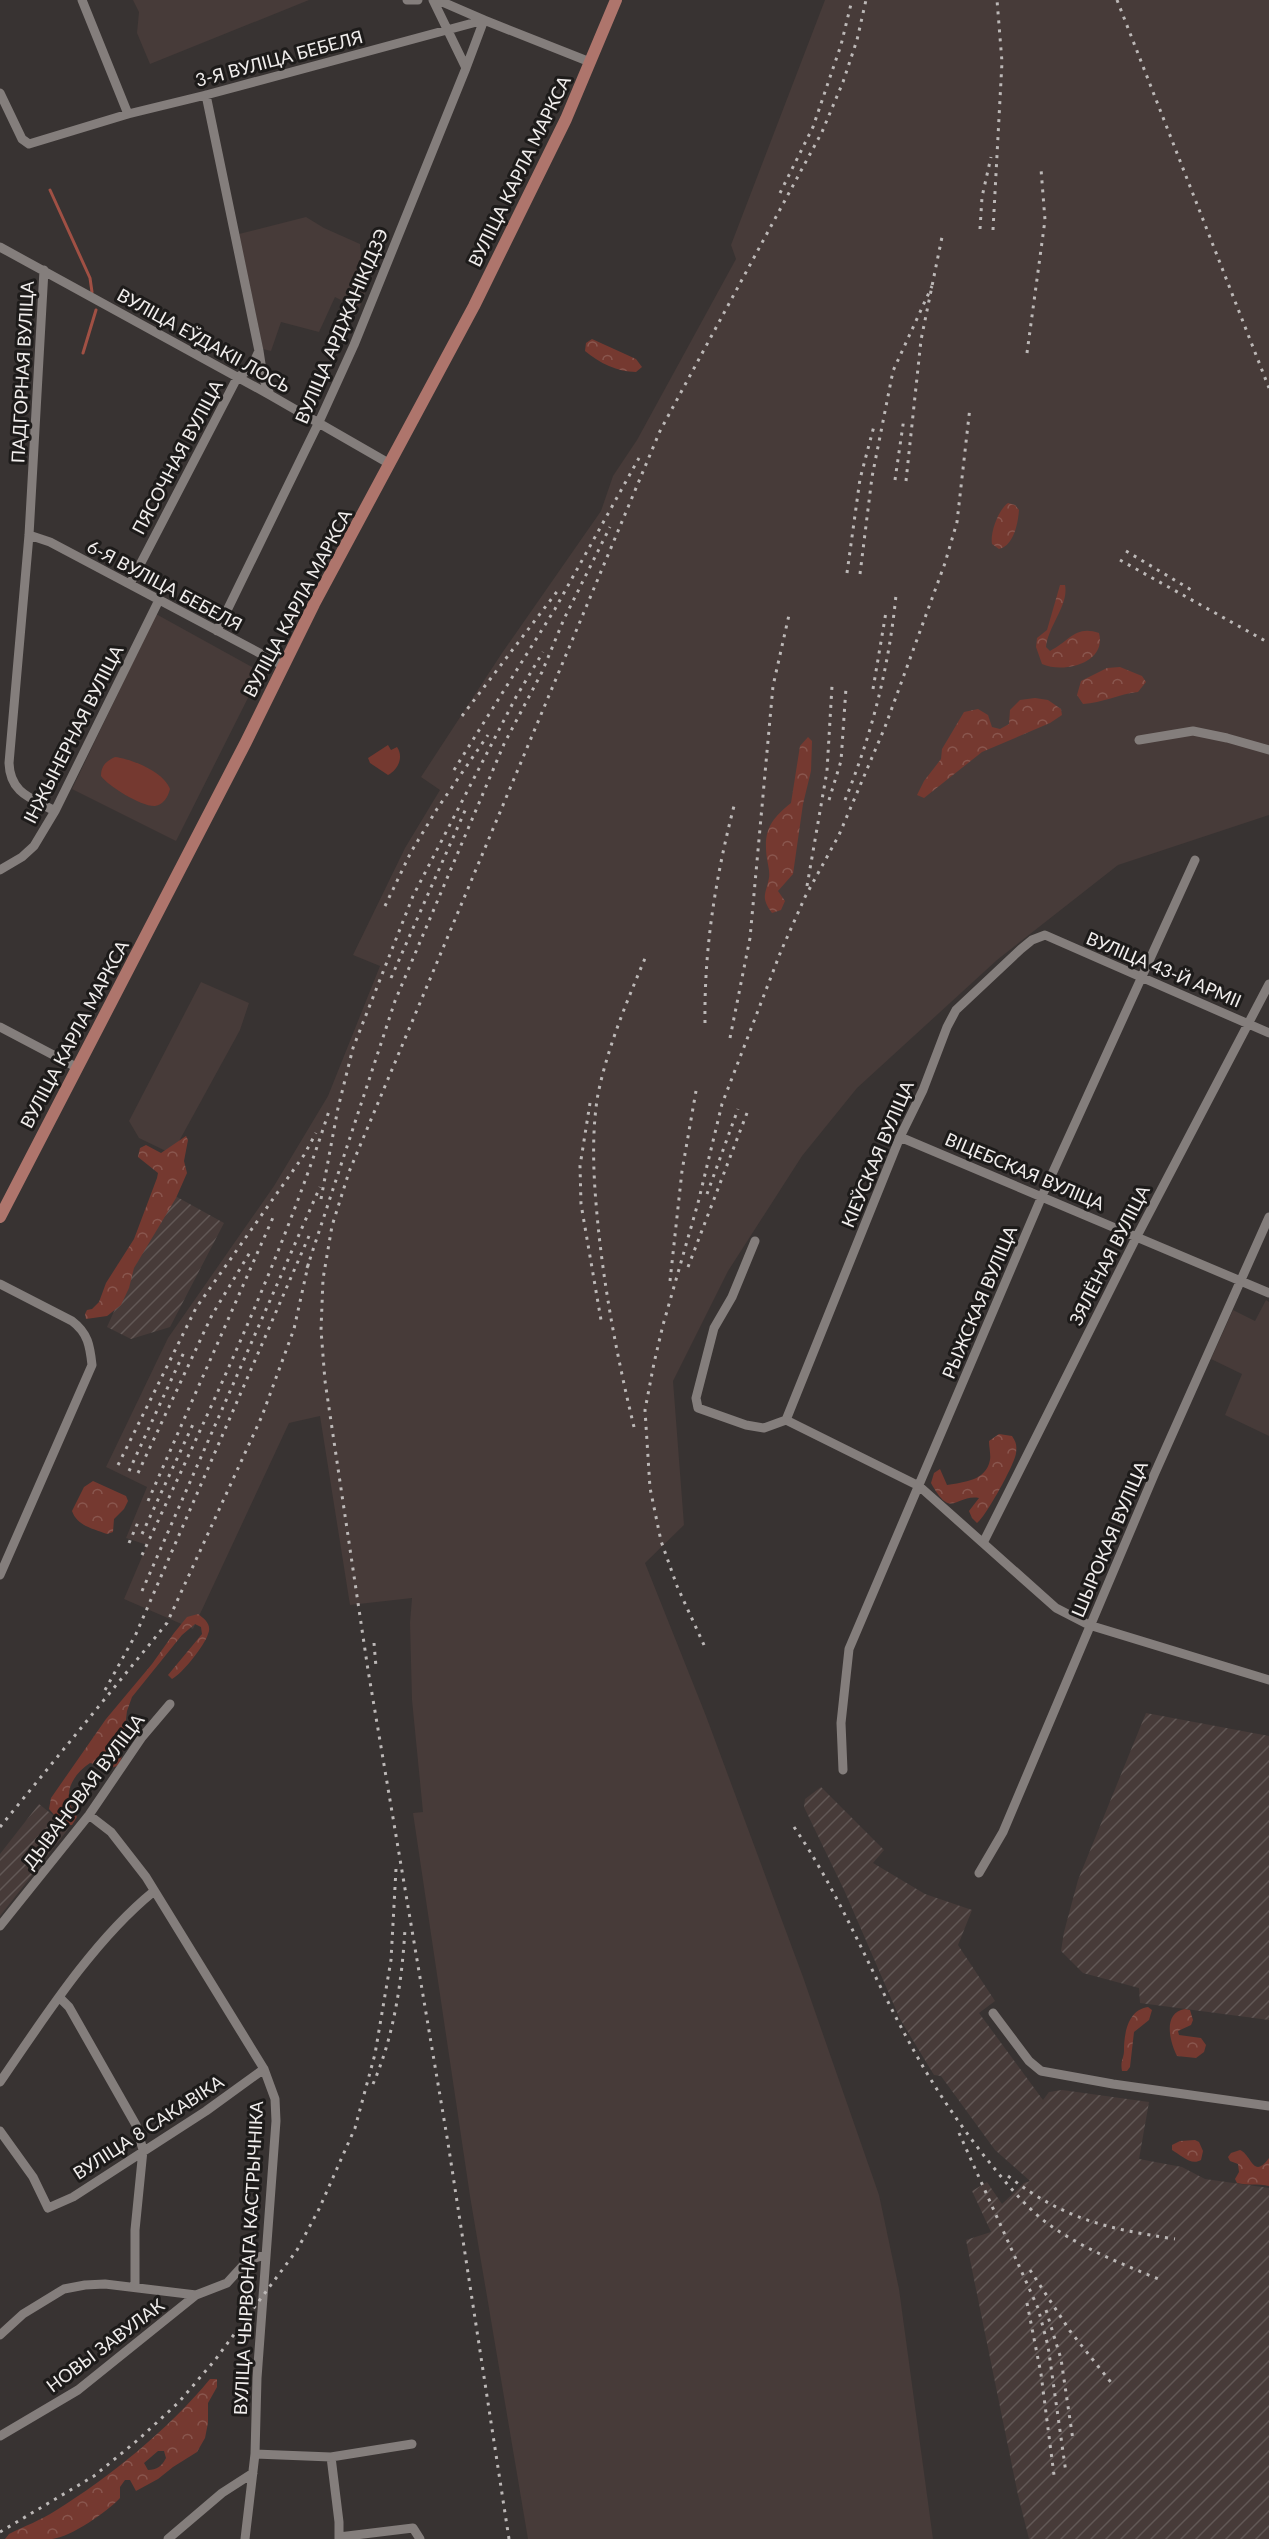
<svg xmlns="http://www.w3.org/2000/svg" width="1269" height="2539" font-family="Lato,sans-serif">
  <defs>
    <pattern id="industrial-furrows" width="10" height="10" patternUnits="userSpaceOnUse" patternTransform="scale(1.5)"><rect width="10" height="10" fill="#473b39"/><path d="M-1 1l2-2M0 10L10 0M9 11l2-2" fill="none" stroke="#625856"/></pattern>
    <pattern id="forest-crowns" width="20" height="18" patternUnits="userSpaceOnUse" patternTransform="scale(1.5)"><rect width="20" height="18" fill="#753930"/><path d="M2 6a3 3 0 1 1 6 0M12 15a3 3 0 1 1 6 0" fill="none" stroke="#89564e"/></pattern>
  </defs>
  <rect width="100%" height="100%" fill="#383332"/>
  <path fill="#473b39" d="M133,0H309L150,64L137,33L139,12Z
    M825,0H1269V815L1118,865L997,960L857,1088L802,1156L728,1271L673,1381L684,1525L645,1563L706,1716L803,1977L879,2195L899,2289L933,2539H528L470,2196L413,1813L423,1812L412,1700L410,1623L412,1598L350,1605L320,1416L289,1423L193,1629L124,1599L147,1545L126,1538L147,1487L106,1467L168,1338L274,1186L328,1096L380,966L353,955L405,848L440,790L421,777L502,653L601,511L613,476L637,440L736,259L731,245Z
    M306,217L324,228L360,244L361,254L377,261L359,309L335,297L319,332L281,322L271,351L263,349L239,234Z
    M156,614L261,672L176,841L72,789Z
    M201,982L249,1003L240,1030L172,1154L139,1138L129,1121Z
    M1266,1300L1269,1302V1436L1225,1415L1242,1374L1211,1359L1233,1310L1255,1321Z"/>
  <path fill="url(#industrial-furrows)" d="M168,1192L224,1223L170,1327L131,1339L107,1327Z
    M1146,1713L1269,1736V2020L1140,2003L1139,1988L1083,1973L1061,1951L1064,1932L1078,1880Z
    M821,1787L884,1850L873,1863L925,1894L972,1910L958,1945L995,2001L979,2013L1043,2100L1049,2092L1062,2090L1149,2102L1139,2159L1182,2167L1205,2179L1269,2188V2539H1029L1018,2495L966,2240L991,2232L972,2191L987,2182L1002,2204L1024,2183L1030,2181L995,2150L941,2076L934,2075L900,2019L845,1892L804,1807L805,1799Z
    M39,1804L69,1828L0,1916V1854Z"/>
  <path fill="#753930" d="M388,745L391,750L397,747C404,757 398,770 388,775L370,763L368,758Z
    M115,757C132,759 164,772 170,789C168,797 163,805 155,806C142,807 108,786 101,776C101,766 106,761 115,757Z"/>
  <path fill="url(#forest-crowns)" fill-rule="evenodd" d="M592,339L636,359L642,367L636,372C618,372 599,363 585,351L586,343Z
    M1008,503L1015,505L1019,510C1018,523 1014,546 999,549L992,544C990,533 998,510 1008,503Z
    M1060,585H1065C1069,605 1048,626 1046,647L1050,651C1070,641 1075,625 1099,633C1107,663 1064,674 1042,664L1036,647L1037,638L1047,630Z
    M1120,667L1142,676L1146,682L1138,692C1119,694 1102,703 1083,704L1077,695L1081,681L1107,668Z
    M1035,698L1048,700L1061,709L1062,715L1050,723L982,752L924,798L917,795L924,781L941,759L942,749L964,712L978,709L988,715L992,727L1000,729L1009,724L1010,710L1020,700Z
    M808,737L812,741L811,771L803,804L793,874L778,891L785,901L781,910L772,913C760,897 766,894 769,878C770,872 768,865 767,859C763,831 770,820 791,803L800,746Z
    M186,1136L188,1140L184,1161L187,1173L176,1198L134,1268L129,1288L121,1305L107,1316L86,1319L85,1314L87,1310L92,1309L99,1302L106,1283L134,1239L157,1178L158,1173L138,1157L140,1148L146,1145L161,1153Z
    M999,1434L1012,1436C1016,1442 1017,1445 1016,1453C1015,1464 985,1518 977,1523L972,1518L969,1511L979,1498C955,1494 952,1521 931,1483L934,1473L940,1469L947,1485C964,1482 986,1481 990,1460C991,1455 989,1447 989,1441Z
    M93,1481L126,1496L128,1501L124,1509L114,1519L113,1532L107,1534C94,1529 77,1526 72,1511L84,1487Z
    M198,1614C205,1619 212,1625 208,1634C205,1645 182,1674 172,1679L168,1675L202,1634L201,1627L195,1624L182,1635L132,1697L127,1711L121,1761L117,1766L105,1770L99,1765L90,1763C78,1771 67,1784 69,1800C69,1805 75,1812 77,1817L72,1825H63L49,1809L51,1798L106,1719L152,1664L174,1633L187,1617Z
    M1148,2007L1152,2010L1149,2020L1134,2032L1130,2067L1127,2071H1122C1120,2061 1124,2058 1124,2051C1124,2035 1127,2010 1148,2007Z
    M1185,2009L1190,2010L1193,2020L1191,2025L1178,2031L1179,2035L1201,2038L1206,2045L1204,2052L1196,2058L1177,2056C1170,2042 1162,2013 1185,2009Z
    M1195,2140L1199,2142L1203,2151L1201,2160C1191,2166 1181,2155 1172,2150V2145L1180,2141Z
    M1240,2150C1252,2155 1253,2180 1269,2158V2186C1258,2183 1248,2186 1237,2183L1235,2179L1239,2172L1238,2164L1230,2161L1228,2157L1231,2153Z
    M210,2379H217V2387L208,2403V2423L205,2438L197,2452L173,2467L158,2479L136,2491L130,2480H125L120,2487V2498C107,2512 71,2537 52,2539C37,2539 20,2539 5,2539L9,2534C25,2526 41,2520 55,2511C110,2477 170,2428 210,2379ZM158,2451H164L166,2458C162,2466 157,2470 148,2470L144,2463Z"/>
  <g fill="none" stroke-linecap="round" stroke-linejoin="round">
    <path stroke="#a05044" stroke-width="3" d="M50,190L90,278L92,292
      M83,353L96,310"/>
    <path stroke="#847e7c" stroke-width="9" d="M82,0L128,114
      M407,0H418
      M438,0L484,20L466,68
      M0,93L22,139L29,144L128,114L206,95L484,20L590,62
      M0,247L270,395L390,464
      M44,270L29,535L9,763C10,793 31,798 55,811
      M259,351L263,377L270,395
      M29,535L50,542L284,666
      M130,584L237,378L251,368L259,351L206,95
      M217,631L319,422L354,345L466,68L433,0
      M1139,740L1193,731L1227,738L1269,750
      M0,870L22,857L34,846L55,811L159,600
      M0,1027L78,1068
      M900,1137L1269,1293
      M755,1241L732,1297L714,1328L696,1398L698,1408L746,1425L764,1428L786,1420
      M0,1284L72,1321C88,1333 90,1346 92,1365L0,1575
      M786,1420L900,1137L923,1090L947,1027L956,1010L1021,949L1032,940L1045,935L1269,1033
      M786,1420L919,1486L1056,1608L1089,1625L1269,1680
      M983,1543L1137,1236L1269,984
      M843,1770L841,1723L849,1649L1042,1196L1195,860
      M89,1815L111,1832L146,1877L264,2069L275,2099L276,2121L257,2378L255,2454L245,2539
      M979,1873L1003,1832L1154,1475L1269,1217
      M0,1926L89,1815L142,1737L170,1704
      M60,1998L69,2007L136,2125L143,2150L135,2230V2287
      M993,2013L1029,2061L1041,2071L1113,2084L1269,2106
      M0,2082C44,2018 93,1941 153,1892
      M0,2131L33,2177L48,2208L73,2197L206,2111L264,2069
      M0,2335L23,2314L64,2289L85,2285L105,2284L196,2295L227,2283L248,2260L265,2255
      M0,2436L78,2390L196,2295
      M255,2454L331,2457L412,2444
      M331,2457L339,2522V2539
      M339,2537L413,2528L420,2539
      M168,2539L222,2493L253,2473"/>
    <path stroke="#ae756c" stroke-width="12" d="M0,1217L246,742L314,604L474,306L566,119L616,0"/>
    <path stroke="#bcb8b7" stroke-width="3" stroke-dasharray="3 6" stroke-linecap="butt" d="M1117,0L1269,388
      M780,193L813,127L841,45L852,0
      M980,229L982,197L991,157
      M993,230L1002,62L997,0
      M1027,353L1045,220L1041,169
      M895,480L904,418
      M906,481L921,340L942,237
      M1126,551L1193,591
      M1120,560L1269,643
      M847,573L860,479L874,426
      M860,574L872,477L893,371L932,286
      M873,689L886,612
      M462,716L559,589
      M454,770L555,609L639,458
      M829,800L841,761L846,688
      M845,800C872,734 889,667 896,595
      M807,886L827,771L832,686
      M385,906L411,852L437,809L488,735
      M391,978L467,806
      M705,1023C704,947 716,875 735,802
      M730,1038L750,938L773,686L789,615
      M590,1103L580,1166L581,1204L601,1320
      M707,1194L738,1109
      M321,1199L338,1108L353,1048L413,896L516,697L543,652
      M688,1267L747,1113
      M307,1268L395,1001L504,744L542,672L564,619L610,527
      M670,1281L682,1171L696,1091
      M634,1427C616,1353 602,1278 596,1203C593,1167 592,1129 598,1094C608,1046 627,1001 646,956
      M118,1465L196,1308L304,1155L316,1133
      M129,1471L185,1350
      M138,1473L212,1315L252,1249
      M148,1501L275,1213
      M142,1534L195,1420
      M129,1543L139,1520
      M142,1555C210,1410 280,1263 329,1111
      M142,1591L320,1187
      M374,1643L376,1667
      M704,1645L677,1586L661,1541L650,1488L645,1410L654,1363L663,1325L698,1203L722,1104L781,951L805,897L839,835L885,727L945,563L957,522L970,407
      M105,1690L136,1634L309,1236
      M0,1827L167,1623L262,1416L294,1329L309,1261
      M794,1827C840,1894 869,1969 908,2040C930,2081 956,2120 985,2157C1004,2180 1023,2205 1047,2223C1081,2248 1122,2264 1161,2280
      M373,2084C394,2036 402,1981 405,1929
      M959,2133L1038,2308L1048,2346L1066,2473
      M1008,2176C1063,2219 1108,2229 1175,2239
      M1030,2270L1070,2331L1113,2385
      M1027,2303L1041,2374L1054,2475
      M1046,2310L1061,2359L1073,2440
      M0,2532L94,2476L139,2439L179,2402L215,2360L297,2250L319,2209L355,2128L375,2054L391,1960L396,1869
      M509,2539L448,2143L368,1670L325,1381L321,1330L323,1279L332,1226L349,1172L660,431L822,132L843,82L857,40L866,0"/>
  </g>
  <g text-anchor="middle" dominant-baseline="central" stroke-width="6" stroke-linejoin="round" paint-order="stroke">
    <g font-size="18" fill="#f1eeed" stroke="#1d1b1a">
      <text transform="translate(279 58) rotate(-15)">3-Я ВУЛІЦА БЕБЕЛЯ</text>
      <text transform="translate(519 171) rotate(-64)">ВУЛІЦА КАРЛА МАРКСА</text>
      <text transform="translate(341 326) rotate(-67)">ВУЛІЦА АРДЖАНІКІДЗЭ</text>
      <text transform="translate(204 340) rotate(29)">ВУЛІЦА ЕЎДАКІІ ЛОСЬ</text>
      <text transform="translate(22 372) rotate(-87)">ПАДГОРНАЯ ВУЛІЦА</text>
      <text transform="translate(177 457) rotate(-62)">ПЯСОЧНАЯ ВУЛІЦА</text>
      <text transform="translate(165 585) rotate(28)">6-Я ВУЛІЦА БЕБЕЛЯ</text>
      <text transform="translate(297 603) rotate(-62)">ВУЛІЦА КАРЛА МАРКСА</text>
      <text transform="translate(73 734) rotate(-63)">ІНЖЫНЕРНАЯ ВУЛІЦА</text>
      <text transform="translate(1164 969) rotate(23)">ВУЛІЦА 43-Й АРМІІ</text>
      <text transform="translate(74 1034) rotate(-62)">ВУЛІЦА КАРЛА МАРКСА</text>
      <text transform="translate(877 1154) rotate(-67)">КІЕЎСКАЯ ВУЛІЦА</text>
      <text transform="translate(1025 1171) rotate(23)">ВІЦЕБСКАЯ ВУЛІЦА</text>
      <text transform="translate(1109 1255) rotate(-63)">ЗЯЛЁНАЯ ВУЛІЦА</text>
      <text transform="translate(979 1302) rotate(-67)">РЫЖСКАЯ ВУЛІЦА</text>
      <text transform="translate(1109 1539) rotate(-67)">ШЫРОКАЯ ВУЛІЦА</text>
      <text transform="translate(83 1791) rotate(-53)">ДЫВАНОВАЯ ВУЛІЦА</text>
      <text transform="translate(148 2127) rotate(-33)">ВУЛІЦА 8 САКАВІКА</text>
      <text transform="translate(248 2258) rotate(-87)">ВУЛІЦА ЧЫРВОНАГА КАСТРЫЧНІКА</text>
      <text transform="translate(105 2345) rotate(-37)">НОВЫ ЗАВУЛАК</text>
    </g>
  </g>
</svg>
